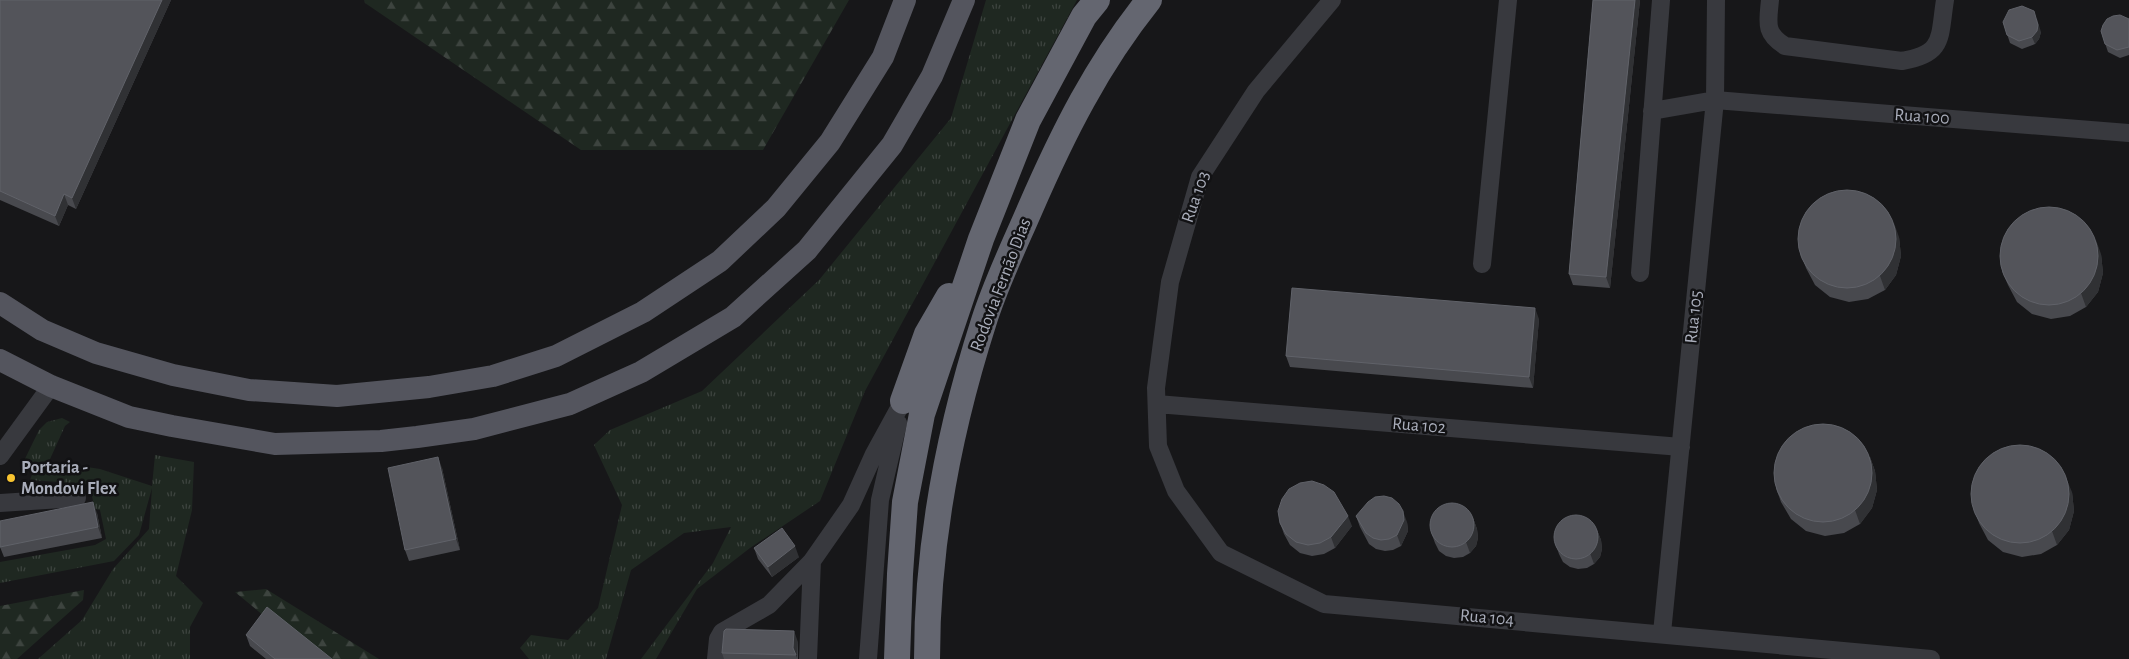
<svg xmlns="http://www.w3.org/2000/svg" width="2129" height="659" font-family="'Alegreya Sans',sans-serif">
  <defs>
    <pattern id="grass-tufts" width="24" height="20" patternUnits="userSpaceOnUse" patternTransform="scale(1.25)"><rect width="24" height="20" fill="#1f2821"/><path d="M3 7l-1-3M5 7V3M7 7l1-3M15 17l-1-3M17 17v-4M19 17l1-3" fill="none" stroke="#3d443f"/></pattern>
    <pattern id="forest-firs" width="22" height="20" patternUnits="userSpaceOnUse" patternTransform="scale(1.25)"><rect width="22" height="20" fill="#1f2821"/><path d="M5 1l3.5 6h-7zM16 11l3.5 6h-7z" fill="#3d443f"/></pattern>
  </defs>
  <rect width="100%" height="100%" fill="#171719"/>
  <path fill="url(#grass-tufts)" d="M986,0H1077L865,391L820,501L750,548L697,589L656,659H641L713,563L731,527L684,533L631,570L606,659H529L520,648L531,635L568,640L598,608L622,505L594,445L610,430L702,391L819,280L951,118Z
    M62,418L70,422L65,426L46,468L64,476L74,465L100,469L152,486L155,455L194,462L192,510L176,576L203,603L190,627V659H38L82,620L113,569L149,529L152,488L139,535L114,561L0,583V562L95,545L106,539L100,510L95,509L89,484L30,480L33,472L21,467L39,430L47,422Z"/>
  <path fill="url(#forest-firs)" d="M364,0H849L763,150H581L365,3Z
    M266,589L379,659H316L235,592Z
    M84,590L83,600L17,659H0V606Z"/>
  <g fill="none" stroke-linecap="round" stroke-linejoin="round">
    <path stroke="#38393e" stroke-width="18" d="M1332,0L1256,91L1200,177L1170,282L1156,388L1158,446L1176,491L1221,553L1324,604L1931,659
      M1770,0C1768,22 1764,33 1785,46L1902,61C1945,54 1939,37 1945,0
      M1652,111L1715,100L2129,133
      M1482,264L1508,0
      M1640,273L1661,0
      M1157,404L1681,447
      M0,456L51,386
      M0,503L77,498
      M1662,633L1715,100L1716,0
      M716,659L718,639L722,632L769,605L812,561L851,505L874,454L903,401
      M808,659L812,561
      M868,659L880,500L898,423"/>
    <path stroke="#54555e" stroke-width="22" d="M0,303L42,330L96,353L173,375L249,390L337,396L429,387L493,376L556,356L643,312L720,261L776,208L830,142L883,57L905,0
      M0,360L51,386L129,417L172,426L275,444L381,441L417,437L474,429L570,404L641,372L733,317L807,250L892,145L932,76L964,0"/>
    <path stroke="#646670" stroke-width="26" d="M903,401L927,334L949,296
      M897,659L900,574L905,502L922,414L981,239L1028,120L1084,16L1097,0
      M927,659C927,545 949,430 984,321C996,283 1014,246 1030,209C1063,133 1097,65 1149,0"/>
  </g>
  <path fill="#48494e" d="M0,0H171L76,209L68,205L59,226L0,200Z
    M1593,0H1640L1610,288L1573,285L1569,274Z
    M2129,19V55L2120,58L2108,52L2101,31Z
    M2003,22L2041,32L2039,39L2035,44L2022,49L2010,43Z
    M1899,237L1901,256L1896,275L1885,290L1868,299L1849,302L1830,297L1815,285L1806,268L1801,254Z
    M2101,254L2103,273L2098,292L2086,307L2070,316L2051,319L2032,314L2017,302L2008,285L2002,271Z
    M1539,319L1533,388L1290,367L1286,356Z
    M1870,457L1875,471L1877,490L1872,508L1860,524L1844,533L1825,536L1806,531L1791,519L1781,502L1776,488Z
    M442,468L460,550L409,561L405,550Z
    M2072,492L2074,511L2069,530L2057,545L2041,554L2022,557L2003,552L1988,540L1979,523L1974,509Z
    M97,513L102,538L4,557L0,547Z
    M1356,516L1407,522L1408,531L1401,546L1393,550L1385,551L1376,549L1369,544L1360,527Z
    M1473,518L1477,529L1478,538L1476,546L1470,553L1463,557L1454,558L1446,556L1439,551L1435,543L1431,532Z
    M1280,523L1352,526L1335,548L1324,554L1312,556L1300,553L1290,545L1284,534Z
    M1597,530L1601,540L1602,549L1600,557L1594,564L1587,568L1578,569L1570,567L1563,562L1559,554L1555,543Z
    M754,548L799,557L772,577L758,559Z
    M246,635L332,659H266L250,646Z
    M798,642V659H724L722,653Z"/>
  <path fill="#303134" d="M162,0H171L76,209L72,198Z
    M1635,0H1640L1610,288L1606,277Z
    M2037,19L2041,32L2039,39L2035,44L2032,37Z
    M64,194L68,205L59,226L55,216Z
    M1894,223L1899,237L1901,256L1896,275L1885,290L1880,276Z
    M2096,240L2101,254L2103,273L2098,292L2086,307L2081,293Z
    M1535,308L1539,319L1533,388L1529,377Z
    M438,457L442,468L460,550L456,539Z
    M1870,457L1875,471L1877,490L1872,508L1860,524L1855,510Z
    M2066,478L2072,492L2074,511L2069,530L2057,545L2052,531Z
    M93,502L97,513L102,538L98,527Z
    M1403,511L1407,522L1408,531L1401,546L1397,535Z
    M1348,516L1352,526L1335,548L1331,537Z
    M1473,518L1477,529L1478,538L1476,546L1470,553L1466,542Z
    M1597,530L1601,540L1602,549L1600,557L1594,564L1590,553Z
    M795,546L799,557L772,577L768,567Z
    M794,631L798,642L797,658L793,648Z"/>
  <path fill="#53545a" stroke="#606269" d="M0,0H162L72,198L64,194L55,216L0,191Z
    M1593,0H1635L1606,277L1569,274Z
    M2022,6L2034,11L2038,25L2037,31L2032,37L2019,41L2007,35L2003,22L2009,10Z
    M2120,15L2129,19V47L2117,50L2105,44L2101,31L2103,25L2107,19L2113,16Z
    M1798 239a49 49 0 1 1 98 0a49 49 0 1 1-98 0Z
    M2000 256a49 49 0 1 1 98 0a49 49 0 1 1-98 0Z
    M1292,288L1535,308L1529,377L1286,356Z
    M1774 473a49 49 0 1 1 98 0a49 49 0 1 1-98 0Z
    M1971 494a49 49 0 1 1 98 0a49 49 0 1 1-98 0Z
    M438,457L456,539L405,550L388,468Z
    M1312,481L1324,485L1334,492L1348,516L1331,537L1320,543L1308,545L1296,542L1286,534L1280,523L1278,511L1282,499L1289,489L1300,483Z
    M1384,496L1392,498L1399,504L1403,511L1404,520L1397,535L1389,539L1381,540L1373,538L1366,533L1356,516L1368,502L1375,497Z
    M93,502L98,527L0,547V521Z
    M1430 525a22 22 0 1 1 44 0a22 22 0 1 1-44 0Z
    M1554 537a22 22 0 1 1 44 0a22 22 0 1 1-44 0Z
    M782,528L795,546L768,567L754,548Z
    M267,607L332,659H275L246,635Z
    M726,629L794,631L793,648L796,655L722,653L724,631Z"/>
  <circle fill="#f8c430" stroke="#121214" stroke-width="2" cx="11" cy="478" r="5"/>
  <g text-anchor="middle" dominant-baseline="central" stroke-width="5" stroke-linejoin="round" paint-order="stroke">
    <g font-size="18" fill="#a9adba" stroke="#121214">
      <text transform="translate(1922 117) rotate(4)">Rua 100</text>
      <text transform="translate(1196 197) rotate(-71)">Rua 103</text>
      <text transform="translate(1001 285) rotate(-69)">Rodovia Fernão Dias</text>
      <text transform="translate(1694 317) rotate(-84)">Rua 105</text>
      <text transform="translate(1419 426) rotate(5)">Rua 102</text>
      <text transform="translate(1487 618) rotate(5)">Rua 104</text>
    </g>
    <g font-size="18" font-weight="bold" fill="#a9adba" stroke="#121214" text-anchor="start">
      <text x="21" y="468">Portaria -<tspan x="21" dy="21">Mondovi Flex</tspan></text>
    </g>
  </g>
</svg>
